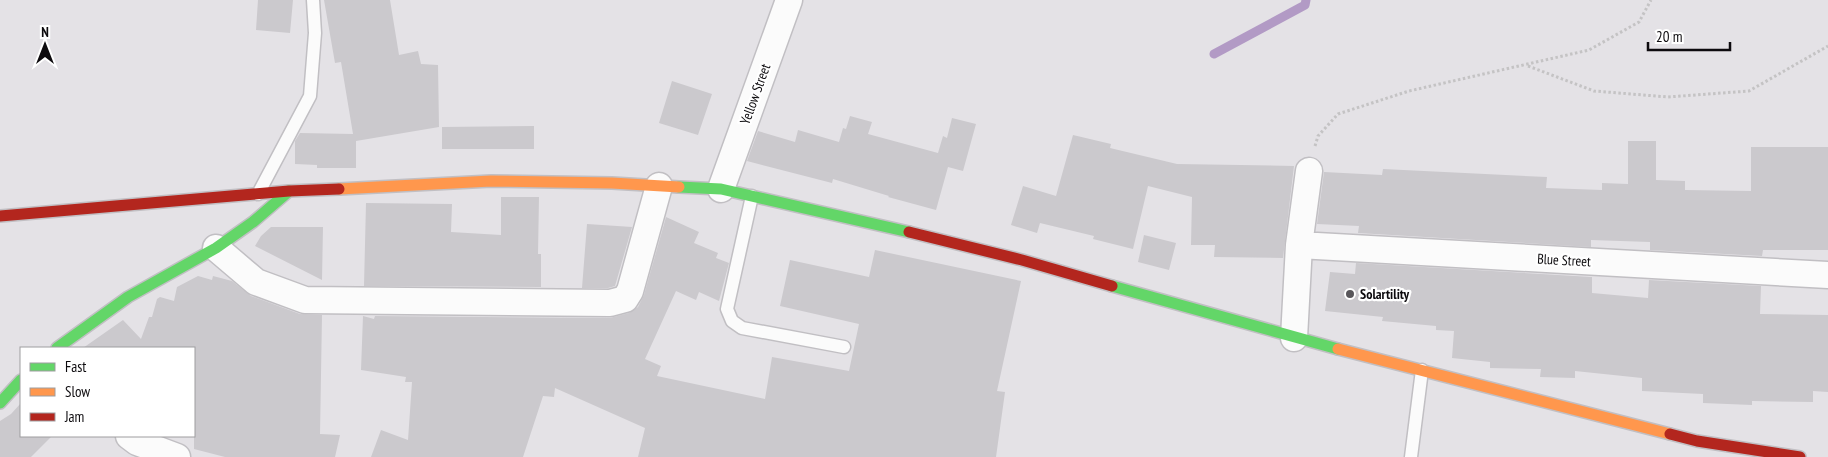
<svg xmlns="http://www.w3.org/2000/svg" width="1828" height="457" font-family="'PT Sans Narrow',sans-serif">
  <rect width="100%" height="100%" fill="#e4e2e6"/>
  <g fill="none" stroke-linecap="round" stroke-linejoin="round">
    <path stroke="#b29ac5" stroke-width="9" d="M1214,54L1305,5L1306,0"/>
  </g>
  <path fill="#cbc9cd" d="M258,0H293L290,33L256,30Z
    M324,0H390L399,55L418,51L421,64L438,65L439,127L356,141V168H317V165L295,164V141L300,133L353,134L341,62L335,63Z
    M672,81L712,94L698,135L659,123Z
    M850,116L872,122L868,134L938,153L943,136L947,138L952,118L976,124L963,171L948,167L936,210L888,197L889,196L833,179L832,183L747,161L758,131L795,142L798,130L839,142L843,128L846,129Z
    M534,126V149H442V127Z
    M1073,135L1111,144L1110,148L1177,164L1294,166L1283,258L1214,257L1215,245H1191L1192,197L1148,186L1133,249L1093,239L1094,236L1040,223L1037,233L1011,225L1023,186L1056,196Z
    M1628,141H1656V180L1685,181V190L1751,191V147H1828V250H1763L1762,256L1650,250V242L1591,240V247L1358,233L1359,226L1317,224L1324,172L1382,175L1383,169L1547,177L1546,188L1602,190V183L1628,184Z
    M501,197H539L538,254H541V287L364,286L366,203L452,204L451,232L501,235Z
    M666,217L699,232L694,243L718,253L716,258L729,263L719,301L699,292L696,300L676,291L645,359L661,366L657,376L765,399L772,357L849,371L859,324L780,306L790,260L869,277L875,250L1021,281L997,391L1005,392L996,457H638L645,428L555,388L554,397L543,396L523,457H371L381,430L408,440L412,382H405L406,377L361,370L363,316L374,319L375,316L610,318L629,313L638,307L644,295Z
    M587,224L632,227L615,286L608,288H582Z
    M271,227H323L322,280L255,246L261,236Z
    M1144,235L1176,243L1169,270L1138,262Z
    M1356,263L1592,277V293L1648,298L1649,280L1761,286L1760,314L1828,315V392L1813,391V402L1752,401V405L1703,403V394L1642,391V378L1575,371V378L1540,377L1541,369L1490,368V362L1452,358L1454,331L1436,330V326L1382,321L1383,317L1325,311L1330,272L1355,274Z
    M198,276L212,280L213,276L232,281L251,296L300,314L322,315L320,434L340,435L335,457H225L194,449V348H83L123,320L141,339L149,317H152L157,299L160,297L174,301L177,287Z
    M21,403V436H52L31,457H0V421L11,414Z"/>
  <g fill="none" stroke-linecap="round" stroke-linejoin="round">
    <defs>
      <path id="lane" d="M258,194L310,96L315,33L313,0
        M752,196L727,309L732,321L742,328L844,347
        M1411,457L1422,370"/>
      <path id="street" d="M721,189L789,0
        M1299,245L1828,275
        M216,248L256,282L305,300L610,303L625,299L630,291L659,186
        M1294,338L1299,245L1309,171
        M129,436L137,442L177,457"/>
      <path id="fast" d="M679,187L721,189L909,232
        M1112,286L1338,349
        M57,348L128,297L216,248L253,222L289,191
        M0,403L21,380"/>
      <path id="slow" d="M339,189L491,181L612,183L679,187
        M1338,349L1670,434"/>
      <path id="jam" d="M0,216L289,191L339,189
        M909,232L1022,260L1112,286
        M1670,434L1697,441L1800,457"/>
    </defs>
    <use href="#lane" stroke="#c1bfc3" stroke-width="15"/>
    <use href="#street" stroke="#c1bfc3" stroke-width="29"/>
    <use href="#fast" stroke="#c1bfc3" stroke-width="14"/>
    <use href="#slow" stroke="#c1bfc3" stroke-width="14"/>
    <use href="#jam" stroke="#c1bfc3" stroke-width="14"/>
    <path stroke="#c4c3c4" stroke-width="3" stroke-dasharray="2.5 2.5" stroke-linecap="butt" d="M1528,66L1594,91L1668,97L1749,91L1828,46
      M1315,146L1318,136L1338,114L1409,91L1589,50L1639,22L1651,0"/>
    <use href="#lane" stroke="#fbfbfb" stroke-width="12"/>
    <use href="#street" stroke="#fbfbfb" stroke-width="26"/>
    <use href="#fast" stroke="#63d668" stroke-width="11"/>
    <use href="#slow" stroke="#ff974d" stroke-width="11"/>
    <use href="#jam" stroke="#b3261e" stroke-width="11"/>
  </g>
  <circle fill="#58565a" stroke="#fff" stroke-width="2" cx="1350" cy="294" r="5"/>
  <g text-anchor="middle" dominant-baseline="central" stroke-width="4.5" stroke-linejoin="round" paint-order="stroke">
    <g font-size="14" fill="#0d0b0e" stroke="#fff">
      <text transform="translate(755 94) rotate(-70)">Yellow Street</text>
      <text transform="translate(1564 260) rotate(3)">Blue Street</text>
    </g>
    <g font-size="14" font-weight="bold" fill="#0d0b0e" stroke="#fff" text-anchor="start">
      <text x="1360" y="294">Solartility</text>
    </g>
  </g>
  <rect x="20" y="347" width="175" height="90" fill="#ffffff" stroke="#9e9d9f"/>
  <rect x="30" y="363" width="25" height="8" fill="#63d668" stroke="#9e9d9f"/>
  <text x="65" y="372" font-size="15" fill="#0d0b0e">Fast</text>
  <rect x="30" y="388" width="25" height="8" fill="#ff974d" stroke="#9e9d9f"/>
  <text x="65" y="397" font-size="15" fill="#0d0b0e">Slow</text>
  <rect x="30" y="413" width="25" height="8" fill="#b3261e" stroke="#9e9d9f"/>
  <text x="65" y="422" font-size="15" fill="#0d0b0e">Jam</text>
  <g transform="translate(45 45)" stroke="#ffffff" stroke-width="4" paint-order="stroke">
  <path d="M0-4L9 19L0 12L-9 19Z" fill="#0d0b0e"/>
  <text y="-8" font-size="14" font-weight="bold" text-anchor="middle" fill="#0d0b0e">N</text>
  </g>
  <path d="M1648 42v8h82v-8" fill="none" stroke="#0d0b0e" stroke-width="2.5"/>
  <text x="1656" y="42" font-size="15" fill="#0d0b0e" stroke="#ffffff" stroke-width="4" paint-order="stroke">20 m</text>
</svg>
